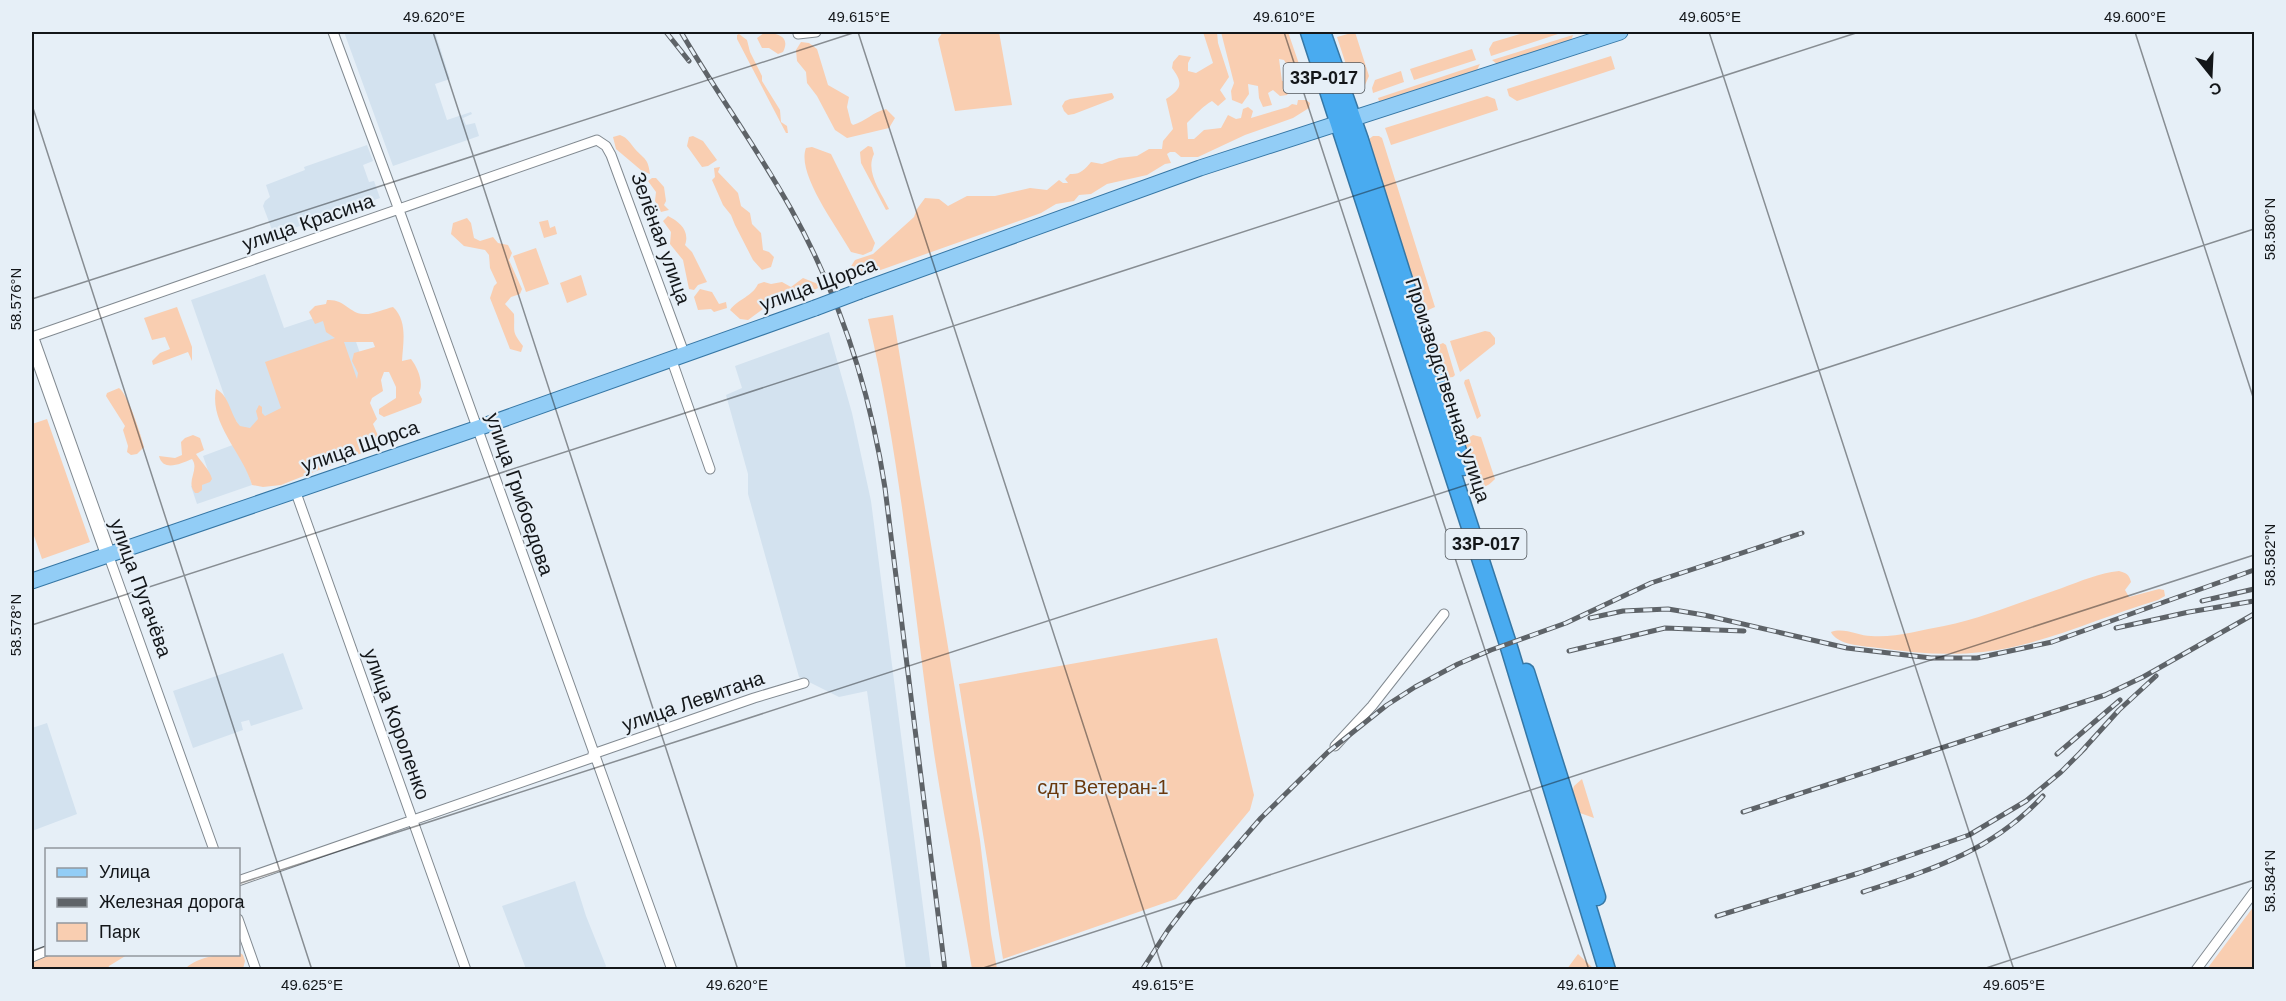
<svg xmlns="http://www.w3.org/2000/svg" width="2286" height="1001" font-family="Arial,sans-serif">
  <rect width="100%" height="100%" fill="#e6eff7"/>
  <path fill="#d3e2ef" d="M344,32H435L450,79L435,84L447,120L471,112L472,114L463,118L466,125L475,123L479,136L393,166Z
    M367,145L373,161L363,165L369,182L374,181L380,198L274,235L263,206L265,201L270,197L266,185L305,170L304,167Z
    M265,274L284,328L323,315L348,319L368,376L241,435L237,422L231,415L191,300Z
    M829,332L852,413L871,501L931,969H906L867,691L839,697L799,677L748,494V474L726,395L742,388L735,366Z
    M238,443L252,485L197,504L191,486L211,479L203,456Z
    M283,653L303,709L251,726L249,720L241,722L243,730L193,748L173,691Z
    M47,723L77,814L32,831V784L34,782L32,774V728Z
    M575,881L586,916L606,966L604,969H526L502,906Z"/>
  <path fill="#f9ceb1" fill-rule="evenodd" d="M943,32H999L1012,105L955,111L938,39Z
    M1203,32H1217L1218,43L1229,77L1220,90L1226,99L1218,106L1212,101C1203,106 1195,115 1187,123L1188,139H1194L1204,130L1221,128L1228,115L1236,119L1241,118L1243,109L1248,107L1253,111L1251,118L1288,107L1292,104L1297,105L1298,100H1306L1310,103L1309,108L1293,118L1245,135L1198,157H1181L1175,152H1170L1167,154L1171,163L1165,164L1147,175L1107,184L1091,194L1079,195L1074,201L1056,204L1041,213L861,277L850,268L855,260L873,254L914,217L917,209L925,198L939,199L948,206L967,196H995L1030,188L1047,190L1059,180L1063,183H1068L1065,179L1070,174C1080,175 1085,169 1091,162L1102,164L1119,158L1137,156L1149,149H1162L1163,141L1173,129L1166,99C1181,89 1184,84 1172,68L1173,62L1179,55L1191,57L1188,63V71L1196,73L1213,63Z
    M1221,32H1288L1299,64L1298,78L1302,82L1300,89L1293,92L1289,69L1284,60L1279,59L1282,81L1288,80L1290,90L1287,95L1280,96L1273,90L1268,93L1272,105L1263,107L1259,98L1258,86L1248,84L1249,94L1242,104L1232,100L1231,91L1234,83Z
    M1355,32L1369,76L1365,85L1354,89L1337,37Z
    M1527,32H1564L1491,56L1489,49L1493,42Z
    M764,33C777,33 791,36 783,52L778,54L769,48H762L757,38Z
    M739,34L747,40L750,52L762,76V81L780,110L781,122L787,126L788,133H786L737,39V35Z
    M1573,35L1571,41L1497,64L1492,60Z
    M801,42L809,43L817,49L828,85L849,97L847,107L851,123L853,125C866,121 873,112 886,109L895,118L889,128L847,138L835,130L817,96L807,83L806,72L797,61L796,50Z
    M1472,49L1476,60L1414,80L1410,69Z
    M1611,56L1615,69L1517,101L1509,96L1507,89Z
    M1480,64L1476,72L1380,104L1378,98Z
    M1401,71L1404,82L1373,93L1372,88L1375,80Z
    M1112,93L1114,97L1113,99L1074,114L1068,115L1064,111L1062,106L1065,101L1070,99Z
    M1487,96L1495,99L1498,110L1391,145L1385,128Z
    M620,135C628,138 630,143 635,149C645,160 648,158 650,174L642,171L616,149L613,137Z
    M693,136L703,141L717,160L708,166L702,167L687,146L689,137Z
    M1373,136H1379L1382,138L1435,307L1426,311L1423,309L1369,143V139Z
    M868,146L872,147L874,154C865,172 881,192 889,209L886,210L861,163L860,152Z
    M812,147L831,154L875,243L872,251L863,255L851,252C838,228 796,174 806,148Z
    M720,167L718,172L738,193L741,206L750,213L752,224L761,233L763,250L769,252L774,257L771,267L762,270L753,260L735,225L731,215L723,205L712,180L715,177L714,168Z
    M652,178H656L664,187L666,201L664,205L669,210L661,212L655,201L656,192L648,181Z
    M668,216C680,222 690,231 685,245L692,252L707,282L698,285L694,290L689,289L683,260L670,244L671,232L663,221Z
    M467,218L471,223L474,238L480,241L493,237L498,243L508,245L512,253L509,260L522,289L520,294L511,297L505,304L514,314C515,333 511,330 523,346L521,352L510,349L490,298L494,286L497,283L490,268L489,255L485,250L464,246L451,234L453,223Z
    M548,220L550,228L555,226L557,234L544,238L539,222Z
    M536,248L549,284L526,292L513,256Z
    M581,275L587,295L567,303L560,283Z
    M803,278L818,284V288L786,304L763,309L748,320L740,319L730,310C739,298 752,297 758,284L764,282L771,284L782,282L791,287Z
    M700,289L712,292L719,304L726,302L727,308L714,312L711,309L698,310L694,297Z
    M327,300C345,299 349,313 363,314C372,315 384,309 393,307C408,321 403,343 402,361L411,359C418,368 424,383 419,393L422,399L421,403L384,417L379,414V409L396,398V387L389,372H384L381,380L383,391L372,398L370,403L377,419L373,424L382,445L281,485L263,487L252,485C243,453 209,424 216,389C230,396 230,415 240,426L250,428L258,419L256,411L259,405L262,407V413L265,416L281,408L265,362L335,338L326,332L323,321L315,324L309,312L315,306L326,304ZM344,342H373L375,347L354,353L352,361L358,373L357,379Z
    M177,307L192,347V361L188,352L153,365L152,361L160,353L170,349L165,337L152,340L144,318Z
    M893,315L980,840L991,934L997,969H972C959,890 942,812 931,732C912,594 900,455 868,319Z
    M1485,331L1490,332L1495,338V344L1460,372L1450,341Z
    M1443,343L1446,345L1455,375L1453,377L1445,378L1435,350L1436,346Z
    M1469,379L1481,416L1477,419L1464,383L1465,380Z
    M119,388C128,394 141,435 144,447L137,454L131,455L127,452L128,446L123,430L125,426L106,396L107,393Z
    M47,419L90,542L42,559L32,530V424Z
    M193,435L200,438L204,450L196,454C201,462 210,470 212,479L210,482L202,485V490L198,493H195C185,481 200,470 192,459C180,464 163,472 159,456L175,458L182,455L181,442L185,438Z
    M1473,435L1481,437L1495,479C1489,485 1485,489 1476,485L1463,441Z
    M2119,571C2126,573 2129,574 2131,582L2125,590L2129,597L2159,589L2164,590L2165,596L2158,600C2100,617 2044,645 1983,652C1948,656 1914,653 1879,648C1865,646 1841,646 1832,634L1831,632C1844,627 1859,636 1871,636C1895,638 1921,630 1944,626C1984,618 2023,601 2062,588C2081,581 2099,573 2119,571Z
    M1217,638L1254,795L1250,810L1176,899L1003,959L959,684Z
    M1582,779L1594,818L1580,813L1572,793L1574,786Z
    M2254,906V969H2207Z
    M239,952L243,955L245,961L243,969L186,968C199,956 222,954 238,954Z
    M1578,954L1593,968V969H1567Z
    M48,955H127L109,966L108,969L32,970V961Z"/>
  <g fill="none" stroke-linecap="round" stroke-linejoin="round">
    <defs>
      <path id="street" d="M333,32L399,210L672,970
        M798,34L816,32
        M32,337L597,140L606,146L611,155L684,353
        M671,358L710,469
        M295,490L466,970
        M108,554L214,850
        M1335,746L1372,706L1444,614
        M593,754L754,698L804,683
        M238,881L594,757
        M238,919L256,970
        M32,957L46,951
        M2196,970L2254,892"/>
      <path id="secondary" d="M32,340L108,554"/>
      <path id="primary" d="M860,291L1200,168L1620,32
        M32,581L478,428L815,308"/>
      <path id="highway" d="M1309,32L1508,644L1607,970
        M1322,32L1360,140L1463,467
        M1526,672L1597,897"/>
    </defs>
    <use href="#street" stroke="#828a91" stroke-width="11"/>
    <use href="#secondary" stroke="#828a91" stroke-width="16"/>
    <use href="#primary" stroke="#3677a5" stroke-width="17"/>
    <use href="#highway" stroke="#3677a5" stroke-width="19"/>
    <use href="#street" stroke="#fff" stroke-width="9"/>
    <use href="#secondary" stroke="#fff" stroke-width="14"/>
    <use href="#primary" stroke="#92cdf6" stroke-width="15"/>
    <use href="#highway" stroke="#49abf0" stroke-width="16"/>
    <defs>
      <path id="rail" d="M666,32L689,61
        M681,32C716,92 757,148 791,209C839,295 870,390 885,488L945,970
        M2202,601L2254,589
        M1590,618L1623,611L1668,609L1704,615L1847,648L1931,658H1977L2052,642L2254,570
        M2116,628L2189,612L2254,601
        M1569,651L1665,628L1744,631
        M2080,753L2119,710L2156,676
        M2057,754L2120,700
        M1743,812L2105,695L2143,677L2254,614
        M1863,892C1933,869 1992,851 2043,796
        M1717,916L1859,873L1969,835L2026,801L2061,772L2085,748
        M1142,970L1168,930L1200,888L1261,818L1328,752L1387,705L1415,687L1458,664L1491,650L1566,623L1651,583L1802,533"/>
    </defs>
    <use href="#rail" stroke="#5e6368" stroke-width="5"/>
    <use href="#rail" stroke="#e6eff7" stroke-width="3" stroke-dasharray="9" stroke-linecap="butt"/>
    <defs>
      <path id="primary-bridge" d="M815,308L860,291"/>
    </defs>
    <use href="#primary-bridge" stroke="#3677a5" stroke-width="17" stroke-linecap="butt"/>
    <use href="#primary-bridge" stroke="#92cdf6" stroke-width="15"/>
  </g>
  <path fill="none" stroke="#131619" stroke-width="1.5" stroke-opacity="0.45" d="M433,32L738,970M858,32L1163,970M1284,32L1589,970M1709,32L2014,970M2135,32L2254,400M32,105L312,970M32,299L856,32M32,625L1859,32M238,884L2254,229M32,951L46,946M977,970L2254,555M1980,970L2254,880"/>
  <g text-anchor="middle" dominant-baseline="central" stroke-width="4.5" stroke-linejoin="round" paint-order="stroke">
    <g fill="#e6eff7" stroke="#52575c" stroke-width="1.5">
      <rect x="1283.5" y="63" width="81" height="30" rx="4.5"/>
      <rect x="1445.5" y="529" width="81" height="30" rx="4.5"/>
    </g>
    <g font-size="18" font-weight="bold" fill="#131619">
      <text x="1324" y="78">33Р-017</text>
      <text x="1486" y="544">33Р-017</text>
    </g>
    <g font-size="20" fill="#131619" stroke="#e6eff7">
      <text transform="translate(308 222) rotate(-19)">улица Красина</text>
      <text transform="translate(661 238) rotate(70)">Зелёная улица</text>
      <text transform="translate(818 284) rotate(-20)">улица Щорса</text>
      <text transform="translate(1448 390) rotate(72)">Производственная улица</text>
      <text transform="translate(360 446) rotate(-19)">улица Щорса</text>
      <text transform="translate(520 494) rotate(71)">улица Грибоедова</text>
      <text transform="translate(141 588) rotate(70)">улица Пугачёва</text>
      <text transform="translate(693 701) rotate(-19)">улица Левитана</text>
      <text transform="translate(397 724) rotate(70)">улица Короленко</text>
    </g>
    <g font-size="20" fill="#6a390e" stroke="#e6eff7">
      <text x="1103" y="787">сдт Ветеран-1</text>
    </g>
  </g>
  <rect width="2286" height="1001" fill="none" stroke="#e6eff7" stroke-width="66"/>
  <rect x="45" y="848" width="195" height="108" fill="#e6eff7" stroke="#92989e" stroke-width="1.5"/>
  <rect x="57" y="868" width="30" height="9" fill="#92cdf6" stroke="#92989e" stroke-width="1.5"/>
  <text x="99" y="878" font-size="18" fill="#131619">Улица</text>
  <rect x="57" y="898" width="30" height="9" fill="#5e6368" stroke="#92989e" stroke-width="1.5"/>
  <text x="99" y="908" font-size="18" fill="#131619">Железная дорога</text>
  <rect x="57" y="923" width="30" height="18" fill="#f9ceb1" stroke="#92989e" stroke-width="1.5"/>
  <text x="99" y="938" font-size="18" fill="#131619">Парк</text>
  <g transform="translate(2211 75) rotate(162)" stroke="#e6eff7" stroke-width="4.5" paint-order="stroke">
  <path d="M0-4.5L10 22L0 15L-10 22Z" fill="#131619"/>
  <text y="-9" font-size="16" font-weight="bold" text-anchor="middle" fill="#131619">С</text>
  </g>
  <rect x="33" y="33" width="2220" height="935" fill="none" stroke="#131619" stroke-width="2"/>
  <g font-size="15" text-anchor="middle" fill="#131619">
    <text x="434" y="22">49.620°E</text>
    <text x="859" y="22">49.615°E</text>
    <text x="1284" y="22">49.610°E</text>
    <text x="1710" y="22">49.605°E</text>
    <text x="2135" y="22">49.600°E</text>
    <text transform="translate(2270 229) rotate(-90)" y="5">58.580°N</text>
    <text transform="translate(16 299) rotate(-90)" y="5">58.576°N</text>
    <text transform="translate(2270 555) rotate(-90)" y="5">58.582°N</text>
    <text transform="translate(16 625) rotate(-90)" y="5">58.578°N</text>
    <text transform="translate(2270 881) rotate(-90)" y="5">58.584°N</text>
    <text x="312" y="990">49.625°E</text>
    <text x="737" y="990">49.620°E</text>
    <text x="1163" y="990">49.615°E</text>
    <text x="1588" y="990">49.610°E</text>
    <text x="2014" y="990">49.605°E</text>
  </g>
</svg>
